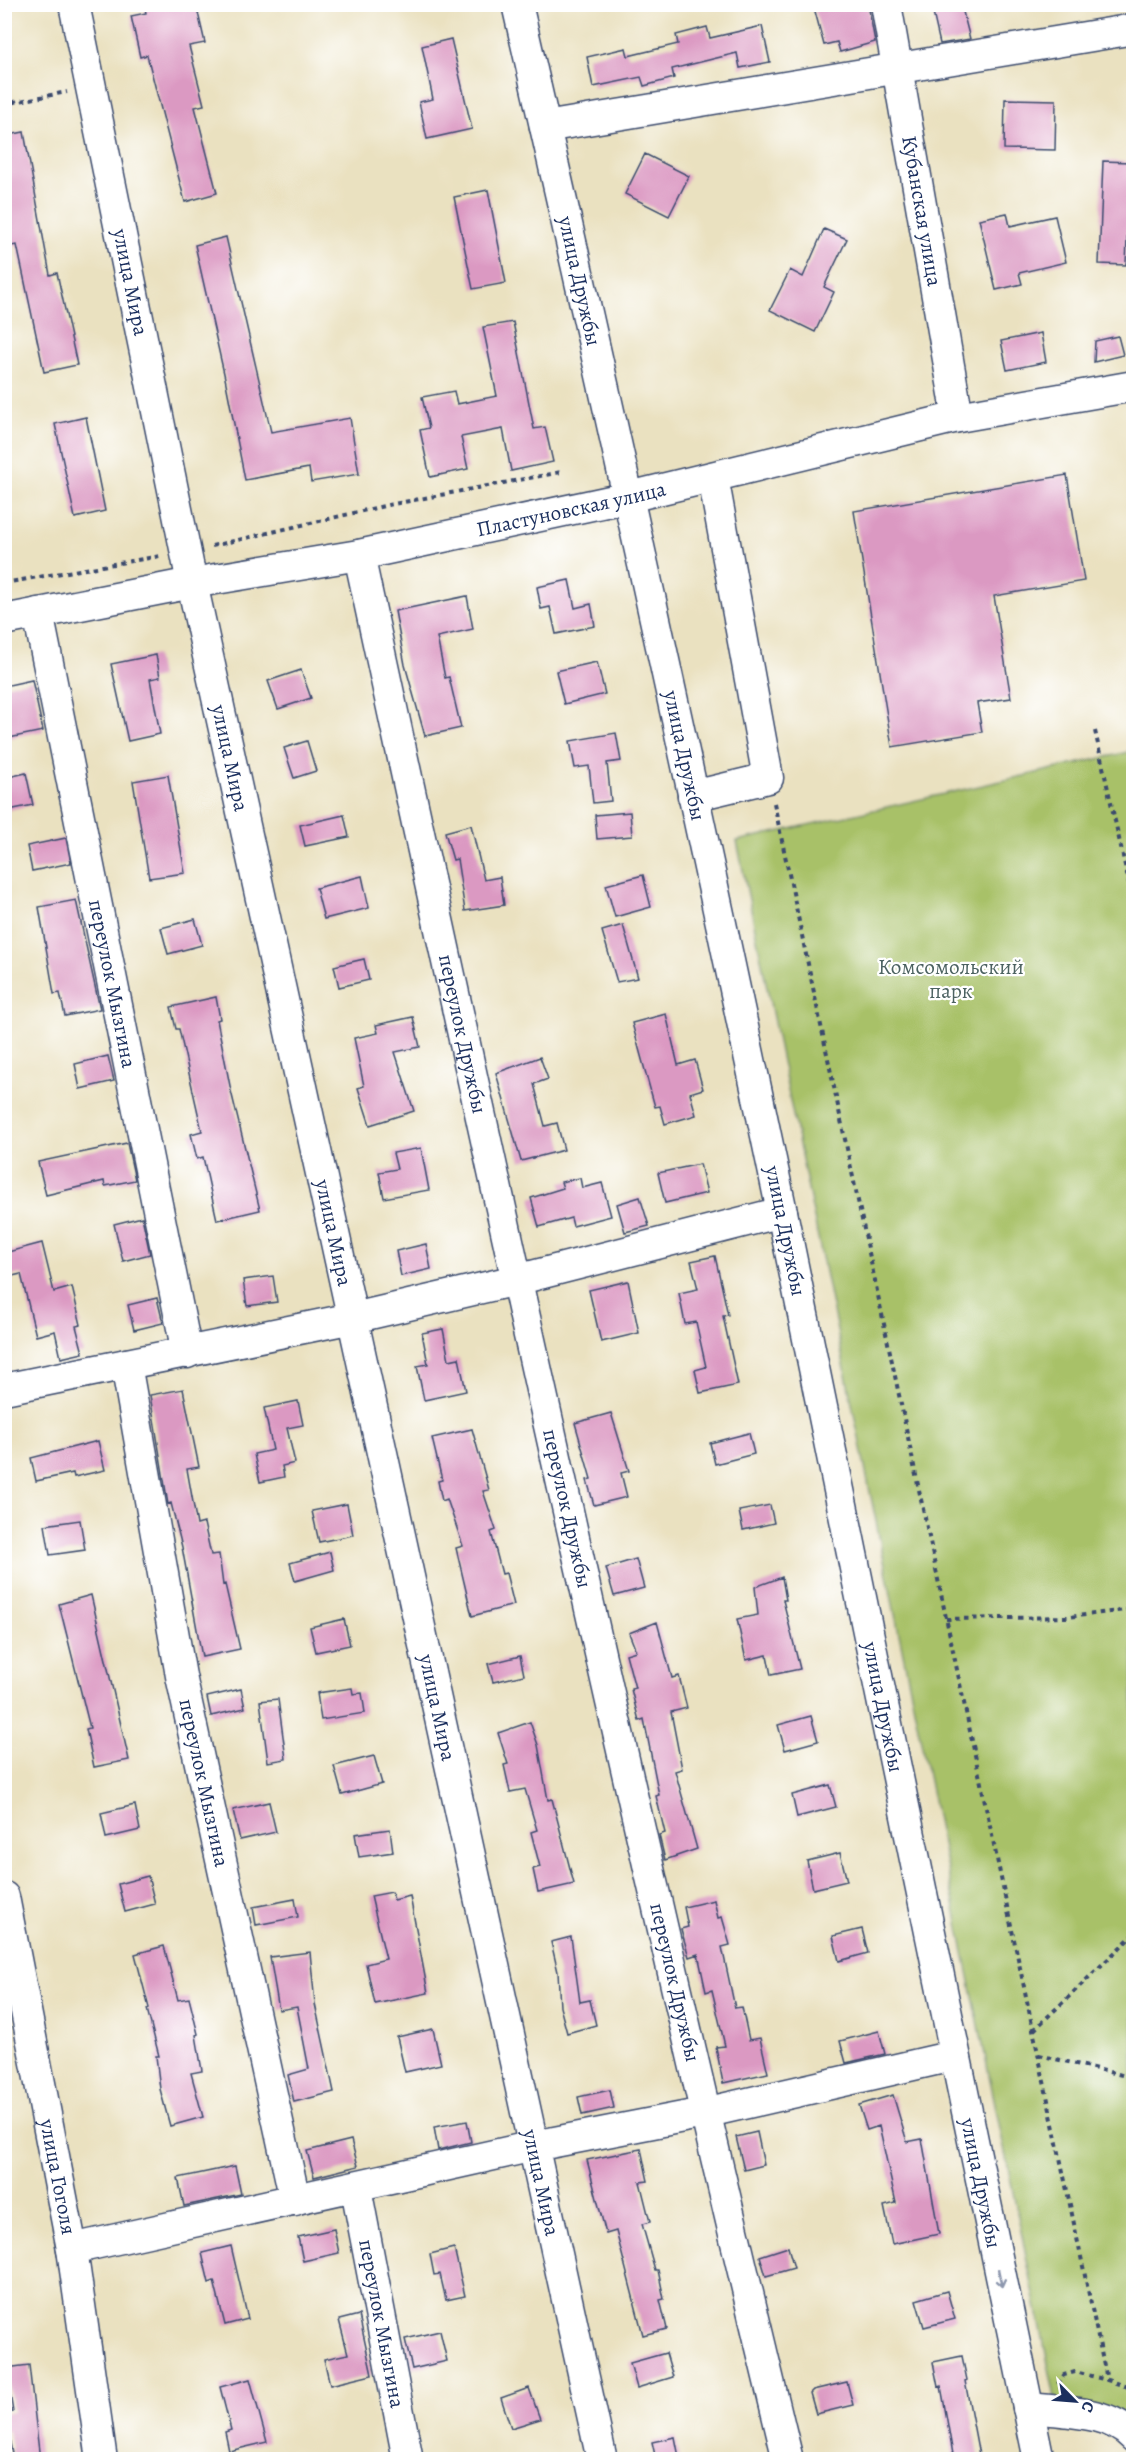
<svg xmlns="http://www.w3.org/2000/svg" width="1138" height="2464" font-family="Alegreya,serif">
  <rect width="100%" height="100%" fill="#fff"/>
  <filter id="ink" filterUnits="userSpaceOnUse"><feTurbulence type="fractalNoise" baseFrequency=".0167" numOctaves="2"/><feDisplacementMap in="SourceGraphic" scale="12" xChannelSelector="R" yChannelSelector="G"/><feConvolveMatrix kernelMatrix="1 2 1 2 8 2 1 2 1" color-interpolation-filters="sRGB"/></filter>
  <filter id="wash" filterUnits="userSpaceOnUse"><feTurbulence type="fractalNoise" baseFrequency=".008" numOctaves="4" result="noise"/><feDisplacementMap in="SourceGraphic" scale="24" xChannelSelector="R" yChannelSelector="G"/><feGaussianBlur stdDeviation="1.35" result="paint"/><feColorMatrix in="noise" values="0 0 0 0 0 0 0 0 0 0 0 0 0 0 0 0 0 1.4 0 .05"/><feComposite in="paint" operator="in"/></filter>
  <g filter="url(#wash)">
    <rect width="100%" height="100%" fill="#eae1c0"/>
    <path fill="#a8c167" stroke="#627862" stroke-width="1.5" d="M1133,751V2417L1062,2432L737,841Z"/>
    <g id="blocks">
      <path fill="#db99c2" d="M144,4H196L205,43L189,46L204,105L195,107L217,193L185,202L147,55L140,57L131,16L146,13Z
        M813,4H868L875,42L840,52L837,42L824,45Z
        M931,4H961L970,39L940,44Z
        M762,26L770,62L740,68L737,53L672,69L674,78L644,86L641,77L593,87L587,57L626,48L628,56L678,44L676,35L707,27L710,38Z
        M451,39L472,129L427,139L419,102L433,99L422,46Z
        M1005,99L1056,100L1055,150L1004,149Z
        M24,132L50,275L57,273L77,365L44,372L17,245L4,247V217L9,216L4,191V136Z
        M645,154L689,176L669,216L625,194Z
        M1103,161L1130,162L1126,265L1099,264Z
        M488,190L506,283L473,289L454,197Z
        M1007,213L1010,226L1055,216L1066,262L1019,273L1022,284L996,290L979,219Z
        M824,229L847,239L824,287L834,292L815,332L770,310L790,270L803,277Z
        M226,237L271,432L350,418L359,474L311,482L309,468L245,480L225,378L195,245Z
        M513,322L534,429L545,427L553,462L511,471L503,429L461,437L468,469L430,477L420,430L429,428L422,397L454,391L457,404L497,396L483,327Z
        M1041,333L1046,362L1007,370L1001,341Z
        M1118,336L1123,355L1094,362L1095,341Z
        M86,417L105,511L75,518L55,424Z
        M1067,475L1084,581L994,596L1011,698L977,703L982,732L892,747L854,511Z
        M569,580L575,608L591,604L595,626L556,634L550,607L541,609L537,587Z
        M467,596L473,629L437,637L445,678L449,677L461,728L425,736L405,665L395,611Z
        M156,655L160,677L150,679L160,734L128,741L111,664Z
        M597,662L605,694L564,704L556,671Z
        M301,670L311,698L278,709L268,681Z
        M32,680L43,731L4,739V686Z
        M616,733L621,761L607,763L611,801L593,803L589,766L575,768L570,741Z
        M307,741L316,771L294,778L284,748Z
        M26,773L33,805L4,811V778Z
        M168,775L185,873L149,878L133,781Z
        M630,812L632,836L597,839L595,815Z
        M344,815L349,837L305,846L300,825Z
        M471,825L484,880L500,877L504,905L465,911L457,859L453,860L445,832Z
        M66,838L71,863L32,871L27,846Z
        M643,875L651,907L615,917L606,885Z
        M362,876L369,908L324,919L316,888Z
        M76,900L100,1009L65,1016L60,993L54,994L39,907Z
        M195,919L202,945L168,954L161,928Z
        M623,925L638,978L617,982L602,931Z
        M364,959L369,980L339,987L334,966Z
        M216,997L220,1019L217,1020L231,1091L260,1210L217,1220L203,1157L197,1159L191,1134L202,1131L179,1029H176L171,1007Z
        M666,1014L678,1065L695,1060L703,1089L690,1093L696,1115L665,1124L660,1106L655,1107L632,1023Z
        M413,1017L420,1047L395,1052L414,1111L370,1125L358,1088L364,1086L354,1038L378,1033L376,1025Z
        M108,1056L114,1081L80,1089L75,1064Z
        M540,1057L548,1079L534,1084L545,1126L557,1123L564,1150L521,1161L496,1073Z
        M127,1143L135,1180L105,1186L104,1181L46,1195L38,1162Z
        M421,1148L429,1190L384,1198L379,1172L397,1169L393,1153Z
        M700,1164L707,1193L665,1203L658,1173Z
        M580,1178L582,1188L602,1183L611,1216L573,1226L571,1218L539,1227L531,1198L563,1188L561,1182Z
        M640,1197L649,1226L625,1232L617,1204Z
        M142,1217L150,1254L123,1261L114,1224Z
        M42,1243L54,1292L72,1287L81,1325L76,1326L83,1353L61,1358L55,1331L36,1336L21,1274L4,1278V1253Z
        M426,1244L431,1269L401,1276L396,1251Z
        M715,1256L728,1315L723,1316L738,1385L700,1393L695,1370L706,1367L696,1322L685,1324L679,1293L698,1289L691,1261Z
        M273,1276L277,1302L247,1306L243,1280Z
        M628,1281L639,1333L601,1342L589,1290Z
        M157,1298L163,1323L134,1330L128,1305Z
        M443,1329L449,1360L459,1358L466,1391L424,1400L417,1366L428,1364L422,1333Z
        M183,1389L199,1467L187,1469L197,1525L204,1523L211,1555L219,1554L223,1585L225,1584L240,1649L202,1657L182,1547L171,1503L168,1504L150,1395Z
        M298,1401L303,1425L287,1428L295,1463L282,1466L284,1477L260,1482L254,1454L273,1450L264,1408Z
        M611,1413L629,1471L621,1473L627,1497L594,1505L587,1480L591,1479L575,1423Z
        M472,1429L489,1490L483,1491L496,1530L491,1532L502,1574L506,1573L514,1605L472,1616L456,1548L463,1546L447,1499L442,1501L438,1481L442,1480L432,1438Z
        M749,1433L754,1454L715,1464L710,1443Z
        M98,1441L105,1470L74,1477L73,1473L36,1481L31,1458Z
        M347,1504L353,1535L319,1542L312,1511Z
        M770,1505L774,1523L743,1530L739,1511Z
        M80,1520L85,1550L50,1555L45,1525Z
        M330,1552L334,1570L295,1581L290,1563Z
        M636,1559L644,1588L614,1596L606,1568Z
        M782,1577L786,1600H783L800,1669L771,1675L767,1655L746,1660L737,1619L758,1615L755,1587Z
        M91,1595L129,1760L94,1767L86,1729L90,1728L59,1604Z
        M344,1619L350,1645L316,1652L310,1627Z
        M657,1622L672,1678L679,1676L687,1708L671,1712L682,1769L675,1771L697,1849L665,1860L659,1835L665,1833L656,1796L659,1795L644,1719L639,1721L631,1689L635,1688L626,1654L636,1651L629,1633Z
        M520,1656L524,1675L493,1682L488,1664Z
        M352,1688L353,1694L362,1693L365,1713L321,1720L317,1693Z
        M241,1689L245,1708L211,1716L207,1697Z
        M278,1699L286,1759L268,1762L260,1701Z
        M811,1716L818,1741L785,1750L778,1725Z
        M530,1722L538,1745L548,1800L552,1799L574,1884L538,1892L533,1869L540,1867L531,1832L537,1830L525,1789L510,1792L504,1765L508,1764L498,1733Z
        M374,1756L382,1784L342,1795L334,1766Z
        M830,1785L836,1807L797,1817L792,1795Z
        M269,1802L276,1832L240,1840L233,1810Z
        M135,1805L140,1830L106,1838L101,1813Z
        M390,1829L393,1852L359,1857L355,1834Z
        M840,1853L847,1881L813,1889L807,1861Z
        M148,1876L155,1904L125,1912L118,1884Z
        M392,1892L394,1900L410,1896L428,1993L375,2004L366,1964L386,1959L371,1896Z
        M295,1899L298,1917L256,1925L253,1907Z
        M714,1900L718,1918L722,1917L730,1945L722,1947L735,2008L742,2007L749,2040L760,2038L768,2073L723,2083L716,2047L725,2046L712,1990L706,1992L698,1954L689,1957L681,1929L688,1927L684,1907Z
        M862,1929L868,1953L839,1961L833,1936Z
        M571,1937L580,2002L590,2000L596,2025L567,2033L560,2007L558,1972L551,1942Z
        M164,1946L178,2000L189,1998L198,2034L196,2035L202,2071L191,2073L203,2117L170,2126L160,2089L156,2056H159L147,2009L149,2008L135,1954Z
        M310,1952L315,2004L334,2092L294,2102L288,2075L309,2069L297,2007L279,2010L270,1957Z
        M433,2029L441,2064L405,2072L397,2037Z
        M879,2031L885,2054L846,2063L840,2041Z
        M610,2090L614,2108L582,2115L578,2097Z
        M893,2095L907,2142L922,2139L939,2234L892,2244L884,2206L896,2203L879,2126L867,2130L859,2105Z
        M467,2121L471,2142L438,2150L434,2127Z
        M757,2132L764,2165L744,2170L736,2137Z
        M351,2140L358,2166L314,2177L307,2151Z
        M641,2149L648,2181L640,2182L650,2222L642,2224L655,2270H658L664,2299L660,2300L667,2329L643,2335L616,2231L606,2234L587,2160Z
        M235,2166L241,2194L184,2206L178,2178Z
        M334,2229L339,2253L303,2261L298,2237Z
        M231,2246L248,2319L225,2325L214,2281L209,2283L202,2253Z
        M788,2247L794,2268L766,2276L760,2256Z
        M454,2248L465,2296L446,2300L440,2274L434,2275L430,2254Z
        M947,2291L955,2319L924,2327L916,2300Z
        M359,2315L372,2375L330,2385L324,2359L348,2354L339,2320Z
        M440,2331L447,2361L412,2369L405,2339Z
        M666,2353L673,2377L637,2388L630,2363Z
        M962,2356L967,2380L965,2381L980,2460H954L941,2386L938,2387L933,2362Z
        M29,2365L40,2460H13L8,2431H4V2413L13,2412L6,2368Z
        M250,2379L267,2442L229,2451L225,2432L231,2430L220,2387Z
        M847,2382L853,2405L816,2414L810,2393L813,2390Z
        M529,2388L540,2419L511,2428L501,2398Z
        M675,2437L679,2457L656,2460L652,2442Z"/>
    </g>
  </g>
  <g filter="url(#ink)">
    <use href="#blocks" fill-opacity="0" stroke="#3a4a6d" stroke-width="1.5"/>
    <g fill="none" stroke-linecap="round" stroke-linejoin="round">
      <defs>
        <g id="minor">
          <path id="s1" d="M74,4L192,583L602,2460"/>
          <path id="s2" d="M517,4C609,406 698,809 782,1212C868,1628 951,2044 1039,2460"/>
          <path id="s3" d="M886,4L958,417"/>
          <path d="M545,127L1134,29"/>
          <path id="s4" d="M359,555C496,1191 635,1827 788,2460"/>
          <path id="s5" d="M38,613L187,1353"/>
          <path id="s6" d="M4,620L192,583L359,555L629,497L958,417L1134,386"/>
          <path d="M693,796L768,778L713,477"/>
          <path id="s7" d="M126,1364L181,1676L295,2200"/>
          <path d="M4,1389L353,1318L516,1280L782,1212"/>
          <path id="s8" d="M4,1897L72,2249L102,2460"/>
          <path id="s9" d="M356,2188L408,2460"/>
          <path d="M72,2249L534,2146L704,2113L953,2056"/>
          <path d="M1028,2408C1063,2412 1108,2410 1134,2437"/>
        </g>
      </defs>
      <use href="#minor" stroke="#3a4a6d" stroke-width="33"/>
      <path stroke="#3a4a6d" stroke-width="4" stroke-dasharray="4.5 4.5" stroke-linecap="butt" d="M4,104L67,92
        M212,546L388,505L561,472
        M4,583L160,556
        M1095,731L1134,906
        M774,803L1107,2380L1134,2389
        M946,1619L1069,1617L1134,1609
        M1034,2030L1134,1934
        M1039,2055L1134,2078
        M1058,2384L1064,2375L1075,2372L1107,2380"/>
      <use href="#minor" stroke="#fff" stroke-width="30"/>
    </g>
    <defs><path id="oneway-shaft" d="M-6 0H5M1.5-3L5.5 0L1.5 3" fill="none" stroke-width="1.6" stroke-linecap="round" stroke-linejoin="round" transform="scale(1.5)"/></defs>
    <use stroke="#8d97ae" href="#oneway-shaft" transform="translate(1000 2278) rotate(78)"/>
  </g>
  <g text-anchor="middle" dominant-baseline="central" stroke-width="4.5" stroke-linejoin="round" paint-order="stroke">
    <g font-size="21" fill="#1b2f5e" stroke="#fff">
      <text stroke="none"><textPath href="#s3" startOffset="210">Кубанская улица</textPath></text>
      <text stroke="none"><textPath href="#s2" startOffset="284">улица Дружбы</textPath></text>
      <text stroke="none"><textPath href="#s1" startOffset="284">улица Мира</textPath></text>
      <text stroke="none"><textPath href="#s6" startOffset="578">Пластуновская улица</textPath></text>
      <text stroke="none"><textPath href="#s2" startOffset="770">улица Дружбы</textPath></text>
      <text stroke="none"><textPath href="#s1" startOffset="770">улица Мира</textPath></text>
      <text stroke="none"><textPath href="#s5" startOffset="378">переулок Мызгина</textPath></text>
      <text stroke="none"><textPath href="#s4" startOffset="490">переулок Дружбы</textPath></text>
      <text stroke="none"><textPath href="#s2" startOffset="1256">улица Дружбы</textPath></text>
      <text stroke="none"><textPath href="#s1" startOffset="1256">улица Мира</textPath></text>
      <text stroke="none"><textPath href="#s4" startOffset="976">переулок Дружбы</textPath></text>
      <text stroke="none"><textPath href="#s2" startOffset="1742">улица Дружбы</textPath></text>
      <text stroke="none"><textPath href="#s1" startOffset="1742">улица Мира</textPath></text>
      <text stroke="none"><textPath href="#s7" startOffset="426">переулок Мызгина</textPath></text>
      <text stroke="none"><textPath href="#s4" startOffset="1462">переулок Дружбы</textPath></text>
      <text stroke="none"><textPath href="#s8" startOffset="285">улица Гоголя</textPath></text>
      <text stroke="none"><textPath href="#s1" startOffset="2228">улица Мира</textPath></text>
      <text stroke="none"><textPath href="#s2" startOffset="2228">улица Дружбы</textPath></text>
      <text stroke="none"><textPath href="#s9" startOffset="138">переулок Мызгина</textPath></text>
    </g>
    <g font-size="21" fill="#4c6261" stroke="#fff">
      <text x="951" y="967">Комсомольский<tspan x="951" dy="24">парк</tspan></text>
    </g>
  </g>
  <rect width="1138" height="2464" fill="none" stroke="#fff" stroke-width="24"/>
  <g transform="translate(1075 2401) rotate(115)" stroke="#ffffff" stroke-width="4.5" paint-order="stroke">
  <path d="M0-4.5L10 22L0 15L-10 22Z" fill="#1b2f5e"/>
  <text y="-9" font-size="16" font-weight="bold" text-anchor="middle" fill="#1b2f5e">С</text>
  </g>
</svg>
